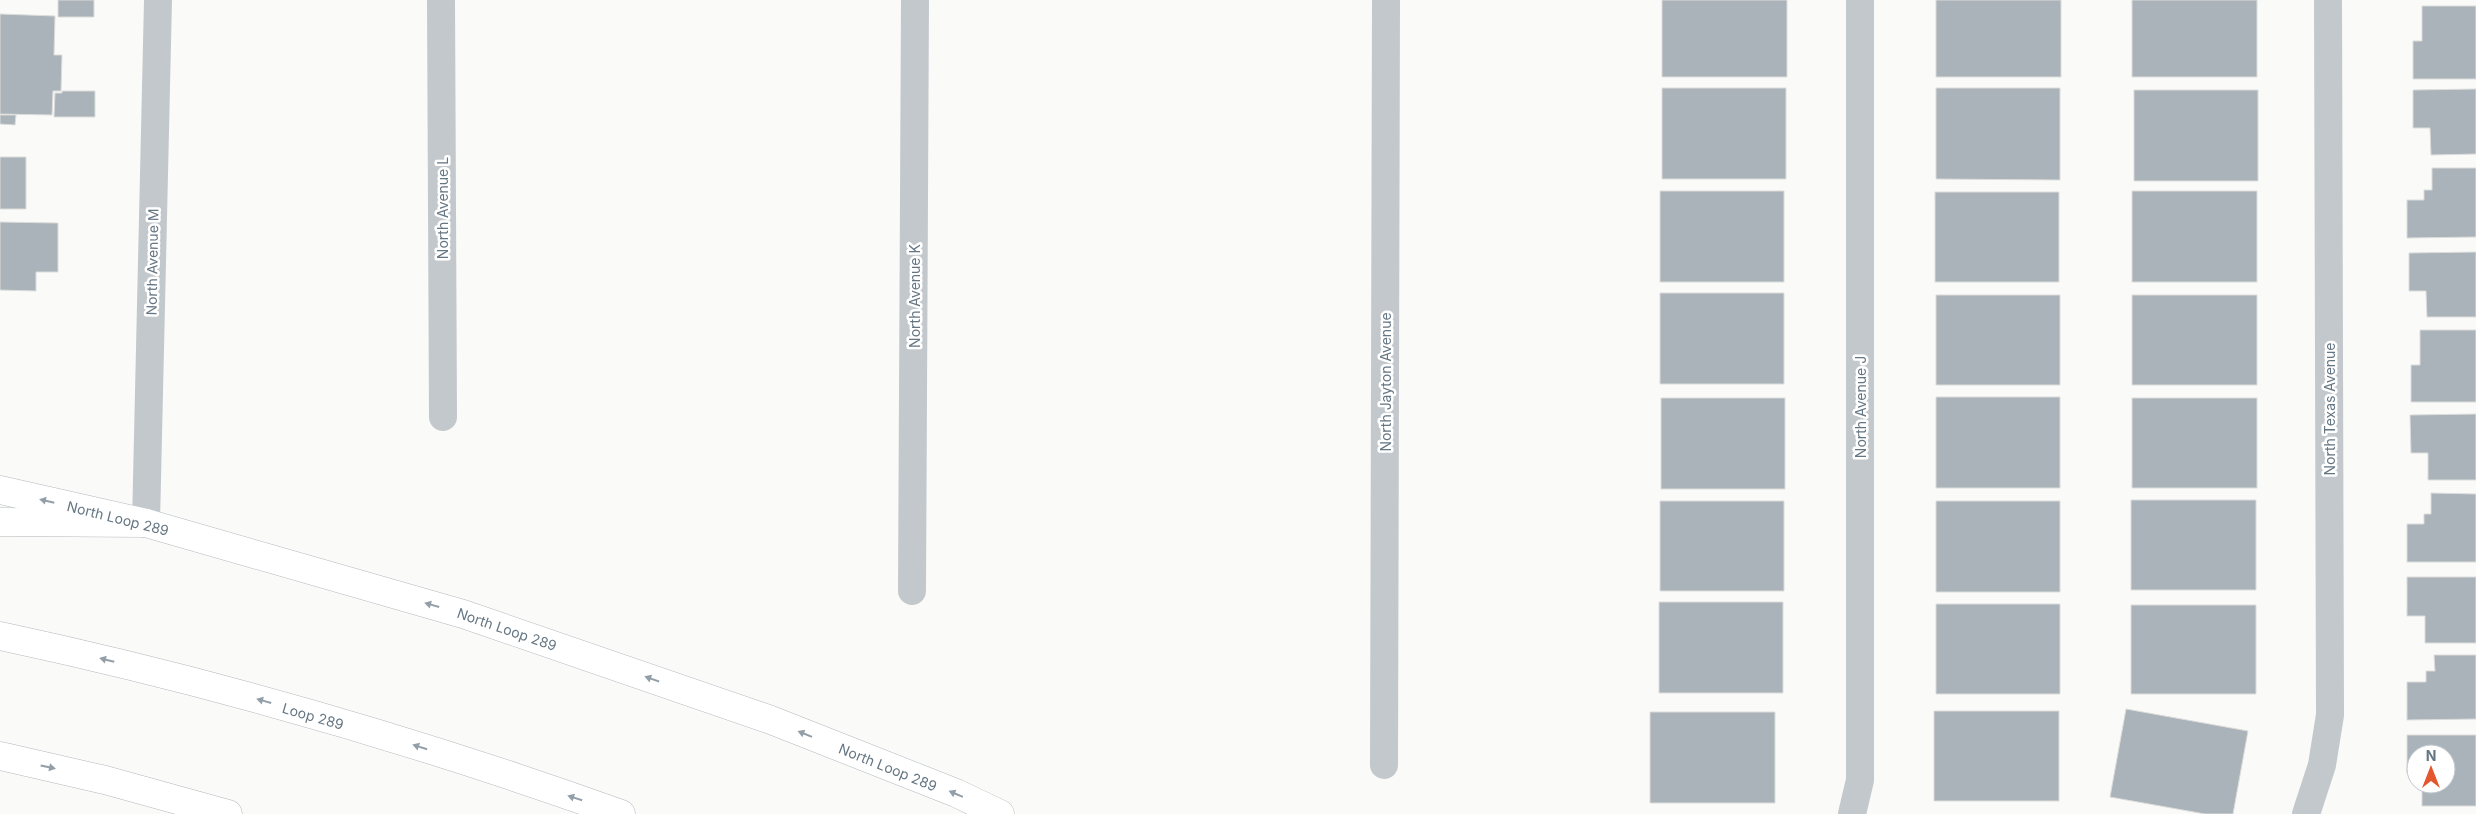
<svg xmlns="http://www.w3.org/2000/svg" width="2476" height="814" font-family="Inter,sans-serif">
  <rect width="100%" height="100%" fill="#fafaf8"/>
  <path fill="#aab3b9" stroke="#dcdcda" d="M58,0H94V17H58Z
    M1662,0H1787V77H1662Z
    M1936,0H2061V77H1936Z
    M2132,0H2257V77H2132Z
    M2422,6H2476V79H2413V41H2422Z
    M0,14L55,16L54,55H62L61,91H53L52,115L0,114Z
    M1662,88H1786V179H1662Z
    M1936,88H2060V180L1936,179Z
    M2476,89V154L2431,155L2430,128H2413V90Z
    M2134,90H2258V181H2134Z
    M62,91H95V117H54L55,93H62Z
    M0,115H16L15,125L0,124Z
    M0,157H26V209H0Z
    M2432,168H2476V237L2407,238V200H2424V190H2432Z
    M1660,191H1784V282H1660Z
    M2132,191H2257V282H2132Z
    M1935,192H2059V282H1935Z
    M0,222L58,223V272H36V291L0,290Z
    M2476,252V317H2427L2426,291H2409V253Z
    M1660,293H1784V384H1660Z
    M1936,295H2060V385H1936Z
    M2132,295H2257V385H2132Z
    M2420,330H2476V402H2411V365H2420Z
    M1936,397H2060V488H1936Z
    M1661,398H1785V489H1661Z
    M2132,398H2257V488H2132Z
    M2476,414V480H2428V453H2411L2410,415Z
    M2431,493L2476,494V562H2407V524H2424V514H2431Z
    M2131,500H2256V590H2131Z
    M1660,501H1784V591H1660Z
    M1936,501H2060V592H1936Z
    M2407,577H2476V643H2425V616H2407Z
    M1659,602H1783V693H1659Z
    M1936,604H2060V694H1936Z
    M2131,605H2256V694H2131Z
    M2434,655H2476V719L2407,720V682H2426V671H2435Z
    M2126,709L2248,731L2233,814H2205L2110,797Z
    M1934,711H2059V801H1934Z
    M1650,712H1775V803H1650Z
    M2407,735H2476V806H2422V784H2446V754H2416V773H2407Z"/>
  <g fill="none" stroke-linecap="round" stroke-linejoin="round">
    <defs>
      <path id="secondary" d="M0,490L146,523L463,614L771,720L956,793L1000,814"/>
      <path id="motorway" d="M0,522L146,523
        M0,636C210,681 418,741 621,814
        M0,756L105,780L228,814"/>
    </defs>
    <use href="#secondary" stroke="#b3babf" stroke-width="29"/>
    <use href="#motorway" stroke="#b4b9bd" stroke-width="29"/>
    <path stroke="#c3c8cc" stroke-width="28" d="M441,0L443,417
      M146,523L158,0
      M912,591L915,0
      M1384,765L1386,0
      M1852,814L1860,780V0
      M2306,814L2322,765L2330,715L2328,0"/>
    <use href="#secondary" stroke="#fff" stroke-width="28"/>
    <use href="#motorway" stroke="#fff" stroke-width="28"/>
  </g>
  <defs><path id="oneway-solid" d="M-6-.8H1V-3.2L6.5 0L1 3.2V.8H-6Z" transform="scale(1.25)"/></defs>
  <g fill="#939fa8">
    <use href="#oneway-solid" transform="translate(47 501) rotate(-167)"/>
    <use href="#oneway-solid" transform="translate(432 605) rotate(-164)"/>
    <use href="#oneway-solid" transform="translate(107 660) rotate(-166)"/>
    <use href="#oneway-solid" transform="translate(652 679) rotate(-161)"/>
    <use href="#oneway-solid" transform="translate(264 701) rotate(-164)"/>
    <use href="#oneway-solid" transform="translate(805 734) rotate(-158)"/>
    <use href="#oneway-solid" transform="translate(420 747) rotate(-162)"/>
    <use href="#oneway-solid" transform="translate(48 767) rotate(12)"/>
    <use href="#oneway-solid" transform="translate(956 794) rotate(-157)"/>
    <use href="#oneway-solid" transform="translate(575 798) rotate(-162)"/>
  </g>
  <g text-anchor="middle" dominant-baseline="central" stroke-width="5" stroke-linejoin="round" paint-order="stroke">
    <g font-size="14" fill="#657683" stroke="#fff">
      <text transform="translate(442 208) rotate(-90)">North Avenue L</text>
      <text transform="translate(152 262) rotate(-89)">North Avenue M</text>
      <text transform="translate(914 296) rotate(-90)">North Avenue K</text>
      <text transform="translate(1385 382) rotate(-90)">North Jayton Avenue</text>
      <text transform="translate(1860 407) rotate(-90)">North Avenue J</text>
      <text transform="translate(2329 409) rotate(-90)">North Texas Avenue</text>
      <text transform="translate(118 518) rotate(14)">North Loop 289</text>
      <text transform="translate(507 629) rotate(19)">North Loop 289</text>
      <text transform="translate(313 716) rotate(16)">Loop 289</text>
      <text transform="translate(888 767) rotate(22)">North Loop 289</text>
    </g>
  </g>
  <g transform="translate(2431 769)"><circle r="24" fill="#ffffff" stroke="#c1c8cd"/>
  <path d="M0-4L9 19L0 12L-9 19Z" fill="#e4572e"/>
  <text y="-8" font-size="14" font-weight="bold" text-anchor="middle" fill="#657683">N</text>
  </g>
</svg>
